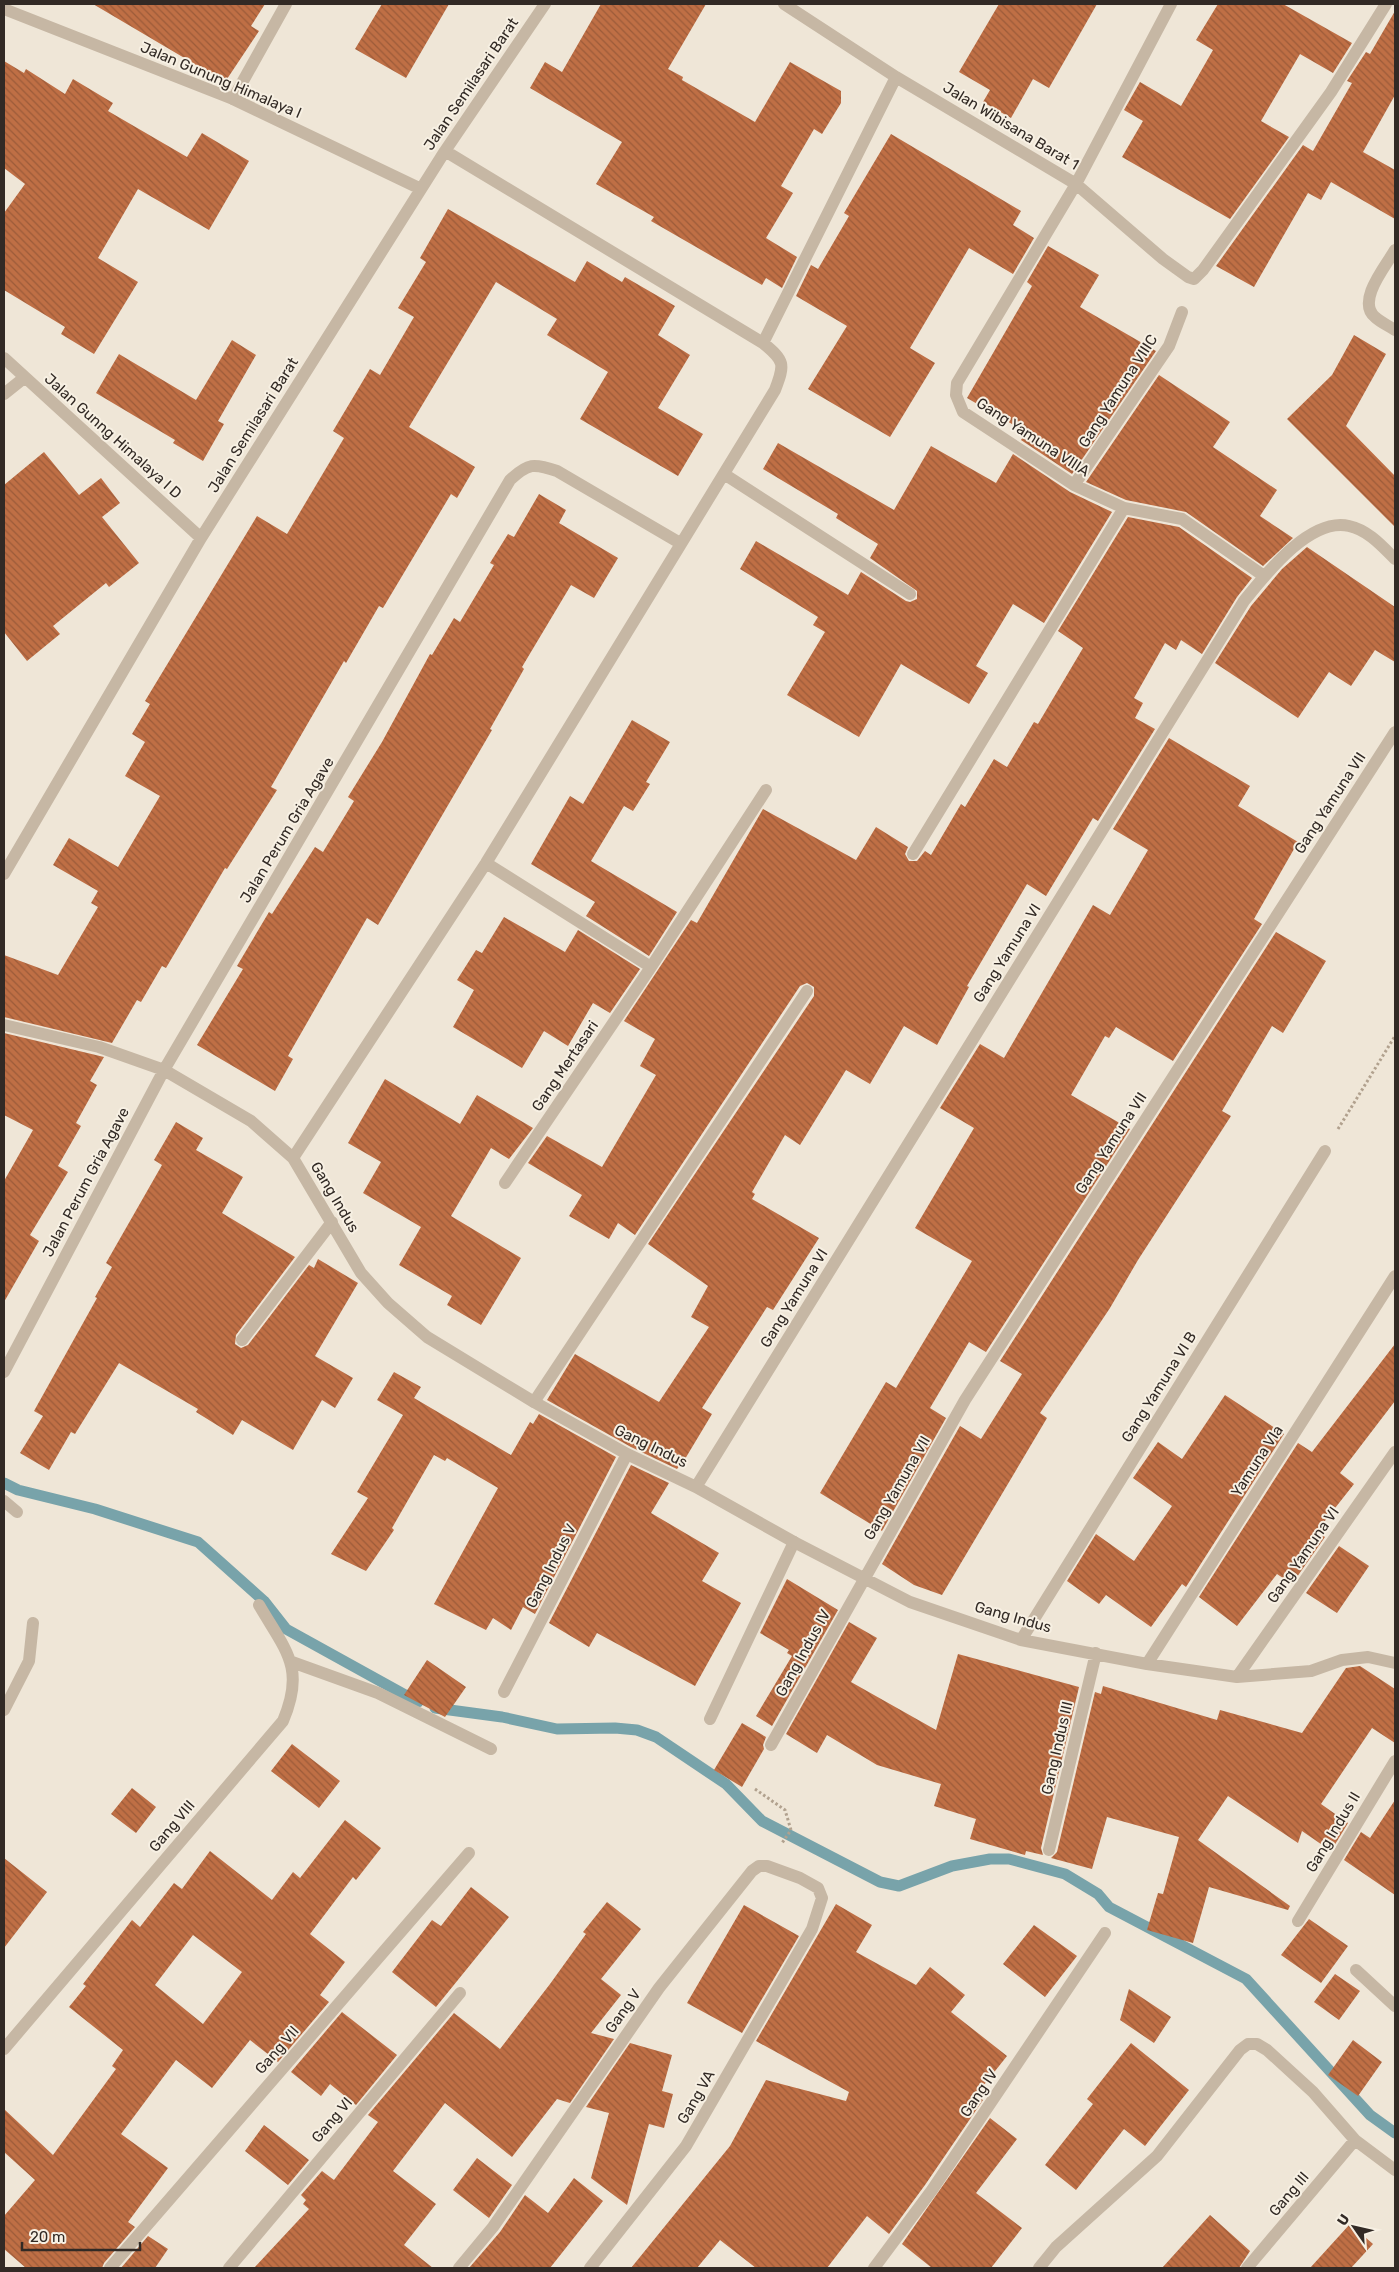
<svg xmlns="http://www.w3.org/2000/svg" width="1399" height="2272" font-family="Rubik,sans-serif">
  <defs>
    <pattern id="building-back-hatch" width="6" height="6" patternUnits="userSpaceOnUse" patternTransform="scale(1.25)"><rect width="6" height="6" fill="#bf6f45"/><path d="M-1 5l2 2M0 0l6 6M5-1l2 2" fill="none" stroke="#9c5b39"/></pattern>
  </defs>
  <rect width="100%" height="100%" fill="#efe6d7"/>
  <g fill="none" stroke-linecap="round" stroke-linejoin="round">
    <path stroke="#78a3aa" stroke-width="11" d="M4,1483L18,1490L95,1509L198,1542L264,1601L286,1629L418,1702
      M435,1708L502,1717L557,1729L615,1728L637,1730L656,1737L726,1784L762,1821L880,1882L899,1886L952,1866L990,1859H1009L1065,1874L1098,1894L1109,1907L1246,1979L1370,2115L1395,2133"/>
  </g>
  <path fill="url(#building-back-hatch)" fill-rule="evenodd" d="M93,4H265L251,26L259,31L225,82Z
    M382,4H449L406,78L355,49Z
    M601,4H706L668,69L683,77L682,80L755,122L790,62L841,91V103L822,134L814,129L781,186L793,193L766,238L797,257L782,288L766,278L762,285L651,221L654,217L596,184L622,142L530,88L545,62L562,72Z
    M999,4H1097L1049,88L1033,79L1011,118L983,102L990,90L959,72Z
    M1218,4H1283L1352,43L1333,73L1300,54L1261,121L1289,137L1230,219L1122,157L1143,121L1124,110L1140,82L1181,106L1213,50L1196,40Z
    M1395,11V95L1363,152L1395,170V219L1331,182L1321,200L1308,193L1254,287L1216,266L1303,145L1313,151L1352,83L1347,81L1366,52L1370,54Z
    M4,61L24,73L26,69L65,94L73,79L113,103L108,111L187,157L202,133L249,161L209,230L138,189L98,258L138,282L94,354L61,334L65,327L4,290V213L25,184L4,168Z
    M891,134L1021,211L1013,225L1034,238L1013,274L969,248L910,348L935,363L890,437L808,389L847,326L796,296L811,265L818,269L849,216L844,213Z
    M448,209L575,282L587,261L622,282L625,277L675,306L658,335L690,355L658,408L703,434L678,476L580,419L608,372L547,335L557,319L496,282L409,427L475,467L457,498L451,494L383,608L379,606L346,663L344,661L271,787L277,790L227,869L225,868L166,968L162,966L141,1002L137,1000L112,1043L4,1017V955L58,975L98,907L91,903L98,891L53,865L69,838L118,867L160,796L125,776L145,742L132,734L150,704L145,701L257,516L287,534L344,438L333,431L370,369L380,375L414,317L398,308L426,262L420,258Z
    M1048,246L1099,275L1080,307L1156,351L1072,474L1021,440L1026,432L967,398L1032,286L1027,282Z
    M1354,335L1386,354L1346,426L1395,476V527L1287,419L1332,375Z
    M232,340L256,355L218,421L224,424L203,461L173,443L175,440L96,393L119,354L196,400Z
    M1159,375L1230,422L1213,447L1277,490L1260,516L1293,538L1263,566L1186,512L1126,500L1086,482Z
    M778,443L894,510L931,446L996,483L1013,454L1070,492L1112,512L1044,623L1013,604L976,666L988,673L969,704L901,664L859,737L787,695L825,632L813,625L818,617L740,569L756,541L848,595L861,572L906,601L910,602L917,599V591L870,558L878,544L836,518L838,514L763,469Z
    M44,452L79,495L101,478L120,503L102,517L139,563L109,587L106,583L53,626L60,634L27,661L4,632V485Z
    M539,494L566,510L559,523L618,558L594,598L571,585L522,667L524,669L490,729L492,730L378,925L367,918L288,1056L293,1059L275,1091L197,1045L243,969L237,966L269,912L272,914L315,847L323,852L354,801L348,797L382,742L430,654L432,655L454,618L460,622L494,565L490,563L508,534L514,537Z
    M1128,517L1179,527L1252,578L1237,597L1202,654L1181,640L1176,650L1165,643L1134,698L1143,703L1135,718L1155,729L1098,821L1093,818L1046,896L1027,884L967,986L969,987L937,1045L904,1026L870,1084L846,1070L800,1145L785,1135L752,1192L755,1194L752,1199L819,1238L773,1310L767,1307L702,1408L712,1414L685,1459L677,1469L631,1447L547,1400L575,1354L659,1402L709,1327L691,1317L708,1286L648,1244L814,996V987L807,983L800,986L635,1235L618,1223L609,1239L569,1216L582,1195L528,1163L547,1136L602,1167L656,1075L640,1066L655,1039L624,1021L691,920L697,923L763,809L856,860L876,827L908,847L905,854L909,861H917L925,851L931,855L961,804L965,807L994,759L1007,767L1034,722L1038,724L1083,648L1058,631Z
    M1307,547L1395,607V662L1375,650L1351,686L1329,672L1298,718L1215,663L1251,606L1282,569Z
    M632,720L670,742L646,782L650,784L633,811L624,806L591,861L677,912L649,956L586,916L595,902L531,864L570,796L583,804Z
    M1169,738L1250,786L1238,806L1298,842L1254,919L1262,924L1173,1061L1116,1027L1109,1038L1105,1036L1071,1095L1130,1129L986,1352L969,1342L930,1408L946,1418L882,1531L820,1493L886,1382L896,1388L972,1261L915,1228L974,1128L940,1108L980,1044L1004,1058L1093,905L1110,915L1148,850L1113,829Z
    M504,917L565,952L578,930L640,969L610,1013L593,1003L568,1046L544,1031L522,1068L453,1027L474,990L457,980L476,950L482,953Z
    M1276,932L1326,961L1283,1033L1272,1026L1222,1111L1231,1116L1138,1260L1110,1308L1040,1413L1047,1418L942,1595L914,1585L882,1564L960,1426L981,1439L1022,1374L1000,1361Z
    M4,1033L104,1057L90,1081L97,1085L76,1123L81,1126L58,1166L68,1172L30,1235L39,1241L4,1302V1181L33,1130L4,1115Z
    M385,1079L460,1124L477,1095L533,1128L509,1159L491,1148L451,1216L521,1258L481,1325L447,1305L452,1296L399,1265L421,1227L363,1193L381,1162L348,1143Z
    M176,1122L203,1138L196,1150L243,1177L222,1213L295,1257L236,1335L235,1344L241,1348L248,1345L309,1265L314,1268L318,1259L358,1283L315,1356L353,1378L335,1408L322,1400L293,1450L242,1420L233,1435L196,1412L198,1409L119,1363L75,1434L71,1432L49,1470L20,1453L43,1416L34,1411L97,1298L95,1297L112,1267L106,1263L162,1165L154,1160Z
    M1395,1344V1401L1340,1473L1354,1484L1317,1531L1325,1537L1292,1584L1277,1574L1237,1626L1199,1597L1298,1443L1312,1452Z
    M394,1372L421,1387L414,1398L511,1455L530,1422L533,1424L539,1414L616,1457L535,1614L523,1607L511,1630L493,1618L486,1630L434,1604L498,1488L447,1458L445,1461L434,1455L392,1528L394,1530L366,1571L331,1554L368,1498L357,1492L403,1415L377,1400Z
    M1225,1395L1284,1434L1186,1587L1182,1584L1151,1627L1106,1595L1099,1604L1067,1581L1096,1534L1134,1561L1172,1506L1133,1478L1158,1442L1182,1459Z
    M631,1465L669,1483L651,1513L719,1553L702,1581L741,1603L695,1686L597,1633L589,1647L549,1623Z
    M1339,1546L1369,1566L1337,1613L1306,1593Z
    M787,1579L838,1610L772,1726L756,1716L792,1656L787,1653L789,1650L760,1633Z
    M849,1622L877,1638L851,1682L936,1730L958,1654L1079,1687L1041,1848L1043,1855L1026,1851L1025,1855L970,1839L976,1819L934,1806L941,1784L877,1765L827,1735L817,1753L786,1734Z
    M427,1660L466,1687L445,1717L404,1695Z
    M1360,1666L1395,1689V1743L1372,1728L1321,1804L1348,1823L1331,1851L1302,1831L1298,1843L1228,1796L1198,1840L1290,1906L1288,1910L1209,1887L1193,1943L1147,1930L1158,1893L1163,1894L1179,1837L1107,1817L1092,1869L1051,1858L1057,1852L1095,1692L1101,1694L1103,1686L1217,1720L1220,1710L1302,1733L1346,1668Z
    M742,1723L766,1737L763,1745L764,1749L742,1787L714,1770Z
    M292,1744L340,1781L319,1808L271,1771Z
    M132,1788L156,1807L136,1833L111,1814Z
    M1395,1800V1895L1344,1860L1361,1832L1370,1838Z
    M345,1820L381,1848L356,1880L353,1877L310,1934L345,1962L320,1995L329,2002L278,2062L250,2040L212,2088L176,2060L121,2134L168,2168L128,2222L135,2227L104,2263L102,2268H26L4,2249V2216L35,2180L4,2152V2109L53,2155L116,2069L112,2066L123,2050L69,2007L86,1986L83,1984L132,1920L140,1927L174,1883L182,1889L210,1851L272,1900L293,1872L300,1878ZM193,1935L242,1972L203,2024L155,1985Z
    M4,1858L47,1892L4,1948Z
    M471,1887L509,1917L436,2007L392,1972L432,1920L441,1926Z
    M607,1902L641,1929L601,1979L621,1995L591,2033L614,2039L570,2103L557,2099L512,2157L445,2103L393,2171L436,2204L404,2245L433,2268H254L309,2209L303,2204L306,2200L301,2195L322,2171L334,2180L378,2122L368,2115L454,2013L500,2049L550,1984L586,1934L583,1932Z
    M836,1904L872,1925L856,1952L916,1985L930,1967L965,1995L951,2012L1007,2056L976,2095L983,2100L925,2185L889,2234L867,2216L827,2268H756L720,2240L697,2268H631L730,2146L766,2080L846,2101L849,2092L756,2041Z
    M744,1905L799,1936L742,2033L687,2003Z
    M1309,1919L1348,1946L1321,1983L1281,1955Z
    M1034,1925L1077,1956L1045,1997L1003,1964Z
    M1335,1974L1360,1991L1339,2020L1314,2002Z
    M1129,1989L1171,2017L1154,2043L1120,2020Z
    M342,2012L397,2055L356,2105L330,2084L321,2096L291,2072Z
    M1353,2040L1382,2062L1358,2096L1328,2075Z
    M630,2043L672,2055L662,2091L673,2094L664,2128L649,2124L627,2205L591,2178L609,2113L586,2107Z
    M1131,2043L1189,2090L1145,2146L1124,2129L1076,2190L1045,2165L1093,2104L1087,2099Z
    M990,2118L1017,2139L976,2193L1022,2228L991,2268H932L902,2244Z
    M264,2125L309,2160L288,2185L245,2151Z
    M477,2158L512,2185L489,2218L453,2190Z
    M574,2178L603,2201L550,2268H469L500,2232L525,2195L548,2213Z
    M1210,2215L1250,2251L1239,2268H1162Z
    M1350,2224L1373,2244L1351,2268H1310Z
    M148,2236L168,2249L155,2268H121Z"/>
  <g fill="none" stroke-linecap="round" stroke-linejoin="round">
    <path stroke="#b1a18e" stroke-width="3" stroke-dasharray="2.5 2.5" stroke-linecap="butt" d="M1338,1129L1395,1036
      M755,1789L785,1810L791,1830L782,1843"/>
    <path stroke="#c6b7a4" stroke-width="12" d="M233,99L286,4
      M534,1402L807,991
      M710,1719L794,1542"/>
    <path stroke="#c6b7a4" stroke-width="12" d="M784,4L896,77L1076,184L1163,259L1188,277L1194,279L1203,270L1331,92L1386,4
      M1171,4L1076,184L957,383L956,395L963,412L1074,485L1124,508L1182,519L1264,576
      M4,9L233,99L421,189
      M1395,250C1386,266 1356,301 1375,317C1380,322 1389,326 1395,330
      M763,343L896,77
      M4,358L201,538
      M4,394L24,378
      M724,474L910,594
      M1074,485L1169,346L1182,312
      M913,854L1124,508
      M486,863L651,967
      M4,874L201,538L445,151L545,4
      M4,1025L99,1047L164,1070L251,1121L293,1158L361,1273L388,1303L427,1337L534,1402L627,1454L696,1487L794,1542L910,1602L1021,1640L1147,1664L1237,1677L1311,1671L1342,1660L1368,1657L1395,1663
      M293,1158L486,863L775,390C785,364 785,361 763,343L445,151
      M505,1183L651,967L766,790
      M242,1340L332,1222
      M4,1372L164,1070L510,480C528,463 534,463 557,471L680,543
      M696,1487L1244,601C1266,574 1310,517 1349,526C1368,530 1382,546 1395,559
      M4,1501L17,1512
      M1021,1640L1325,1151
      M292,1662L378,1693L491,1749
      M1147,1664L1395,1276
      M1237,1677L1395,1452
      M504,1692L627,1454
      M4,1710L29,1661L33,1623
      M771,1745L965,1400L1395,732
      M1049,1850L1096,1653
      M1298,1921L1395,1761
      M1356,1970L1395,2006
      M4,2049L283,1721C306,1667 285,1650 259,1605
      M110,2268L469,1853
      M229,2268L460,1993
      M459,2268L493,2227L659,1988L752,1871L759,1866H767L800,1878L818,1888L822,1898L812,1929L686,2146L590,2268
      M874,2268L932,2190L1105,1933
      M1039,2268L1056,2247L1157,2156L1240,2050L1248,2044H1257L1267,2050L1313,2092L1355,2140L1395,2170
      M1247,2268L1355,2140"/>
  </g>
  <g text-anchor="middle" dominant-baseline="central" stroke-width="4" stroke-linejoin="round" paint-order="stroke">
    <g font-size="15" fill="#322a25" stroke="#f7f0e3">
      <text transform="translate(221 80) rotate(23)">Jalan Gunung Himalaya I</text>
      <text transform="translate(471 84) rotate(-56)">Jalan Semilasari Barat</text>
      <text transform="translate(1011 126) rotate(31)">Jalan Wibisana Barat 1</text>
      <text transform="translate(1118 391) rotate(-57)">Gang Yamuna VIIIC</text>
      <text transform="translate(253 425) rotate(-58)">Jalan Semilasari Barat</text>
      <text transform="translate(113 436) rotate(42)">Jalan Gunng Himalaya I D</text>
      <text transform="translate(1033 437) rotate(33)">Gang Yamuna VIIIA</text>
      <text transform="translate(1330 803) rotate(-57)">Gang Yamuna VII</text>
      <text transform="translate(287 830) rotate(-59)">Jalan Perum Gria Agave</text>
      <text transform="translate(1007 953) rotate(-58)">Gang Yamuna VI</text>
      <text transform="translate(565 1066) rotate(-56)">Gang Mertasari</text>
      <text transform="translate(1111 1143) rotate(-57)">Gang Yamuna VII</text>
      <text transform="translate(86 1182) rotate(-62)">Jalan Perum Gria Agave</text>
      <text transform="translate(335 1197) rotate(59)">Gang Indus</text>
      <text transform="translate(794 1298) rotate(-58)">Gang Yamuna VI</text>
      <text transform="translate(1159 1387) rotate(-58)">Gang Yamuna VI B</text>
      <text transform="translate(651 1446) rotate(26)">Gang Indus</text>
      <text transform="translate(1257 1461) rotate(-57)">Yamuna VIa</text>
      <text transform="translate(897 1488) rotate(-60)">Gang Yamuna VII</text>
      <text transform="translate(1303 1555) rotate(-55)">Gang Yamuna VI</text>
      <text transform="translate(551 1566) rotate(-63)">Gang Indus V</text>
      <text transform="translate(1013 1617) rotate(16)">Gang Indus</text>
      <text transform="translate(803 1653) rotate(-61)">Gang Indus IV</text>
      <text transform="translate(1057 1748) rotate(-77)">Gang Indus III</text>
      <text transform="translate(172 1826) rotate(-50)">Gang VIII</text>
      <text transform="translate(1333 1832) rotate(-59)">Gang Indus II</text>
      <text transform="translate(623 2011) rotate(-55)">Gang V</text>
      <text transform="translate(277 2050) rotate(-49)">Gang VII</text>
      <text transform="translate(979 2093) rotate(-56)">Gang IV</text>
      <text transform="translate(696 2097) rotate(-60)">Gang VA</text>
      <text transform="translate(332 2120) rotate(-50)">Gang VI</text>
      <text transform="translate(1289 2194) rotate(-50)">Gang III</text>
    </g>
  </g>
  <rect width="1399" height="2272" fill="none" stroke="#322a25" stroke-width="10"/>
  <g transform="translate(1354 2227) rotate(304)" stroke="#f7f0e3" stroke-width="4" paint-order="stroke">
  <path d="M0-4L9 19L0 12L-9 19Z" fill="#322a25"/>
  <text y="-8" font-size="14" font-weight="bold" text-anchor="middle" fill="#322a25">U</text>
  </g>
  <path d="M22 2242v8h118v-8" fill="none" stroke="#322a25" stroke-width="2.5"/>
  <text x="30" y="2242" font-size="15" fill="#322a25" stroke="#f7f0e3" stroke-width="4" paint-order="stroke">20 m</text>
</svg>
